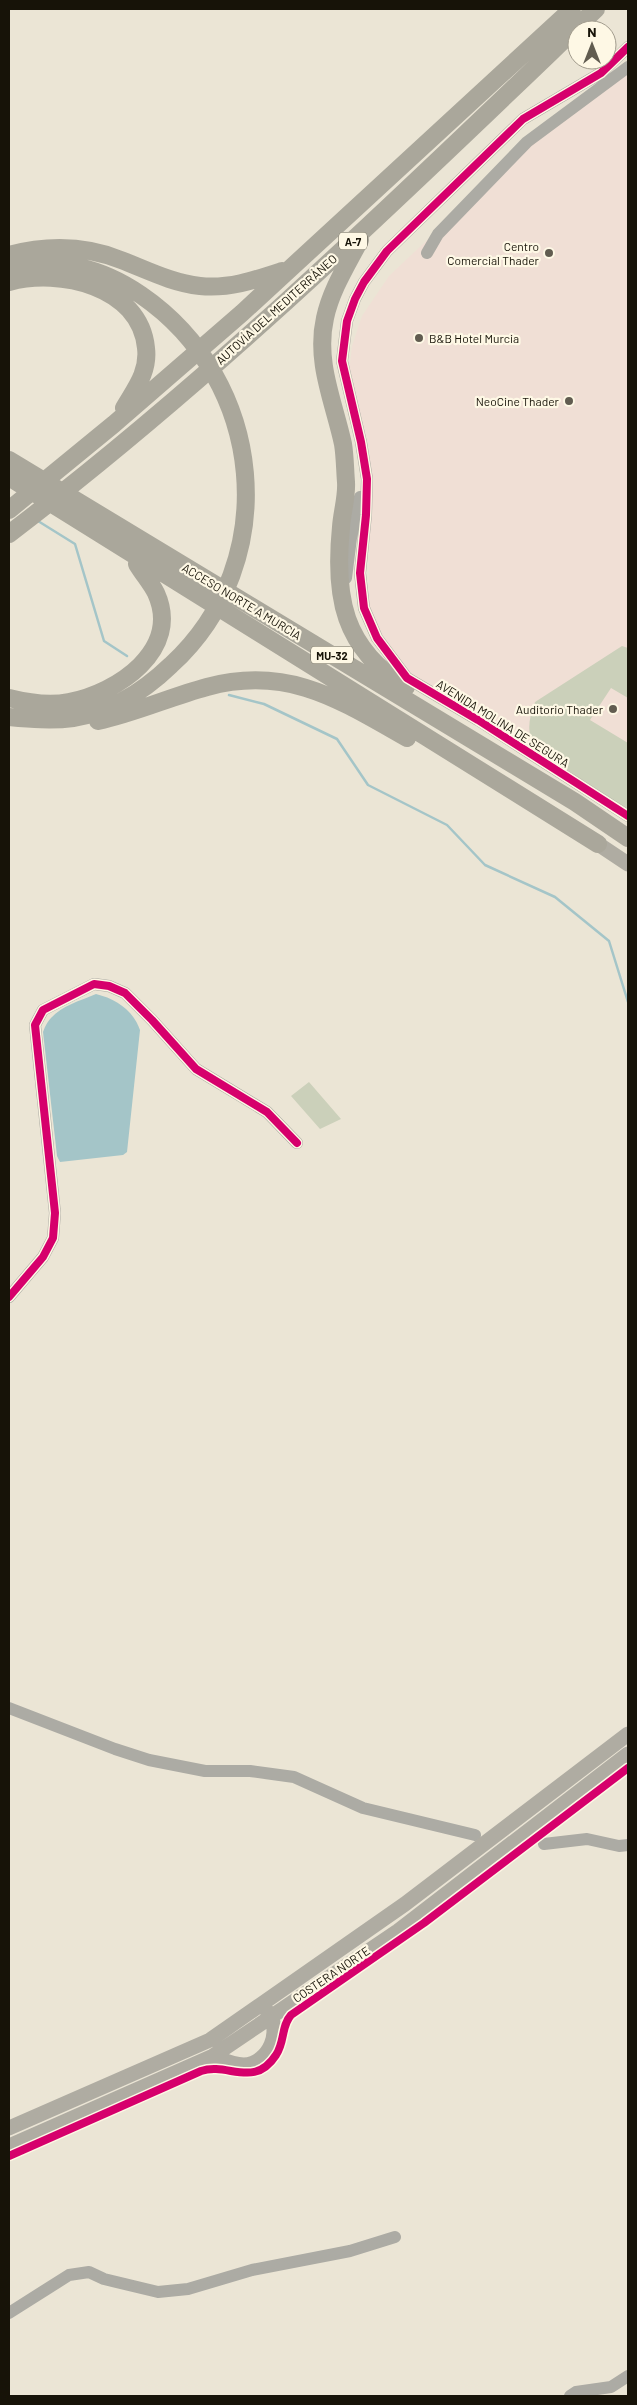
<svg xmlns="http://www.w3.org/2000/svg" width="637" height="2405" font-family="Barlow,sans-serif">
  <rect width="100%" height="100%" fill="#ebe5d5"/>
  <path fill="#f0dfd5" d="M628,62V819L407,681L369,615L370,450L349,373L352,346L362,316L389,276L495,176Z"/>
  <path fill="#cbd0ba" d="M622,646L628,648V698L611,688L590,720L628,743V810L540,752C525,737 528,721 535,702Z
    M309,1082L341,1119L320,1129L291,1096Z"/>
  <path fill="#a4c5c8" d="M96,994C116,999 133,1010 140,1030L127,1152L123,1155L60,1162L57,1156L43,1032C51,1008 75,1003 96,994Z"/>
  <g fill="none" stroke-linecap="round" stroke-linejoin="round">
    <path stroke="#a4c5c8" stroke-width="2.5" d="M38,521L75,544L104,641L127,656
      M229,695L264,704L337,739L368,785L447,825L485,865L555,897L609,941L628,1002"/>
    <path stroke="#acaba4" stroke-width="12" d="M628,47L601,73L523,119L387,251L364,282L355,299L347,321L342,361L361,442L367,479L366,515L360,573L364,608L377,638L407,678L478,720L628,816
      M427,253L438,234L527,142L628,67
      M346,578L351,538L360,497
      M9,1297L43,1257L53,1238L55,1213L35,1025L43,1010L94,984L109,986L125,993L152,1020L196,1069L267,1112L297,1143
      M9,1708L115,1749L149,1760L205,1771H250L294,1777L363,1808L475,1835
      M544,1844L587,1839L619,1846L628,1845
      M9,2313L69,2275L89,2272L104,2279L158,2292L188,2289L252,2270L350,2251L395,2237
      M570,2396L576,2392L611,2387L628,2376"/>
    <path stroke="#afaca2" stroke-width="15" d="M598,844L628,864
      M213,2056C223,2060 233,2065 244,2065C270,2063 283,2030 267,2011
      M9,2128L210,2040L405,1904L628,1734
      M9,2146L213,2056L398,1931L628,1754"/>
    <path stroke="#aaa79b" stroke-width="18" d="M360,240C347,265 331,290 325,318C315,362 334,402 343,444C345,456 345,470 346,482C347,497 342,512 341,527C334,597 343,648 406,687
      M9,255C47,245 84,245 121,260C147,270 172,283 200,286C229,289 255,280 282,271
      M9,268C56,256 102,268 141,295C265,380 284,561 171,665C144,691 111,712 73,718C52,721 30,719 9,717
      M9,282C59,268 140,286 146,348C149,372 135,389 124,408
      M9,460L575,802L628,838
      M9,477L598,844
      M9,510L114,424L242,313L572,9
      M9,534C218,375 406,191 596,9
      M9,698C29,703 49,706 69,702C117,693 182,650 156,593C151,583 143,574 137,564
      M98,721C135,713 170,697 207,687C288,665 340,700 407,738"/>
    <defs>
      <path id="cycleway" d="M628,47L601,73L523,119L387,251L364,282L355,299L347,321L342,361L361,442L367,479L366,515L360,573L364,608L377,638L407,678L478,720L628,816
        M9,1297L43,1257L53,1238L55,1213L35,1025L43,1010L94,984L109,986L125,993L152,1020L196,1069L267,1112L297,1143
        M9,2156L201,2071C228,2062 254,2089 276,2055C285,2042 281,2026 291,2015L424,1923L628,1768"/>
    </defs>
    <use href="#cycleway" stroke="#fef8e5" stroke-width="11"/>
    <use href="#cycleway" stroke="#d6006c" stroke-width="8"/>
  </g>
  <g fill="#615c50" stroke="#fef8e5" stroke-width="2">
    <circle cx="549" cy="253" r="5"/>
    <circle cx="419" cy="338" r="5"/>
    <circle cx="569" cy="401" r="5"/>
    <circle cx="613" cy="709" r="5"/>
  </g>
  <g text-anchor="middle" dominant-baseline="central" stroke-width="4.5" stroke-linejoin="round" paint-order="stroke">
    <g fill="#fef8e5" stroke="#5c584a" stroke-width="1">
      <rect x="339" y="232.5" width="28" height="17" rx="4"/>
      <rect x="311" y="646.5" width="42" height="17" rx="4"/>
    </g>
    <g font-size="11" font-weight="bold" fill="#171308">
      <text x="353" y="241">A-7</text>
      <text x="332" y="655">MU-32</text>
    </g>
    <g font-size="12" fill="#171308" stroke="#fef8e5" text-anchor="end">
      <text x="539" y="246">Centro<tspan x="539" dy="14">Comercial Thader</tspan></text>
      <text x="429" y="338" text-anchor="start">B&amp;B Hotel Murcia</text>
      <text x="559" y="401">NeoCine Thader</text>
      <text x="603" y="709">Auditorio Thader</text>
    </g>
    <g font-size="12" fill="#171308" stroke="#fef8e5">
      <text transform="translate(276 309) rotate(-42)">AUTOVÍA DEL MEDITERRÁNEO</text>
      <text transform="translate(242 601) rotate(31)">ACCESO NORTE A MURCIA</text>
      <text transform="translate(503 723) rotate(32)">AVENIDA MOLINA DE SEGURA</text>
      <text transform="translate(331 1974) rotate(-34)">COSTERA NORTE</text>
    </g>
  </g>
  <rect width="637" height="2405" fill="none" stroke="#171308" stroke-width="20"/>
  <g transform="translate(592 45)"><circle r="24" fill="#fef8e5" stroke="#a29c8d"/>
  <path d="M0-4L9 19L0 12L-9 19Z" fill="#615c50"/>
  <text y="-8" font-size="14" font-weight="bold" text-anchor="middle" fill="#171308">N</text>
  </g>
</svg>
